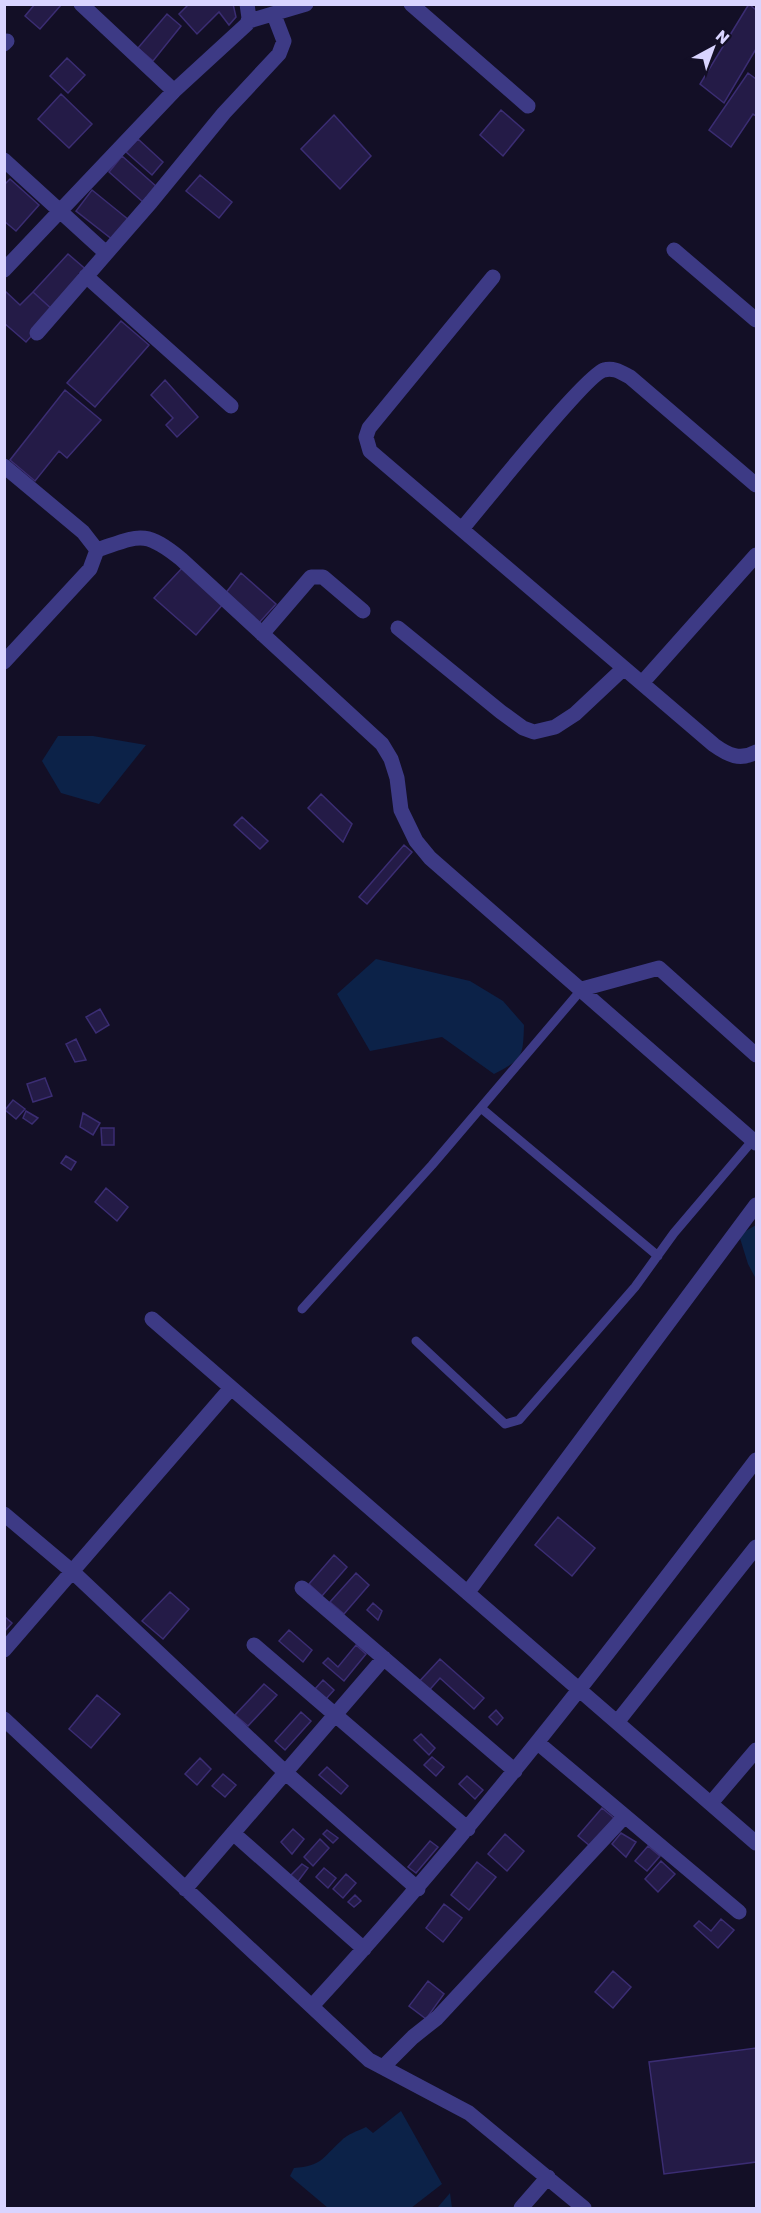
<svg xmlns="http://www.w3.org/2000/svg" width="761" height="2213" font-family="Rubik,sans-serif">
  <rect width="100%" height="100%" fill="#130f26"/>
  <path fill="#0c2248" d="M58,736H93L146,745L99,804L61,793L42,761Z
    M376,959L470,981L503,1001L524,1025C523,1057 523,1059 494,1074L442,1037L370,1051L337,994Z
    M756,1225V1279L748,1264L739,1235Z
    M401,2111L442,2184L411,2208H328L290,2176L294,2168C322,2166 322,2158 341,2141C347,2134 358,2131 366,2127L373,2133Z
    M450,2193L452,2208H421L438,2207Z"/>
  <path fill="#241b47" stroke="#3b2d73" stroke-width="1.5" d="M35,4H62L40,29L25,16Z
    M189,4H233L236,17L229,25L219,12L197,34L179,14Z
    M749,4L756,10V49L724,103L700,84Z
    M167,14L181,26L153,61L138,48Z
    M67,58L85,75L68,93L50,76Z
    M748,73L756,79V116L753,114L731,147L709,130Z
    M61,94L92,124L69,148L38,119Z
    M501,110L524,130L503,156L480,135Z
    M334,115L371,156L340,189L301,149Z
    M138,139L163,162L152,175L126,152Z
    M122,156L157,187L144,203L109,172Z
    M200,175L232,202L219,218L186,191Z
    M10,179L39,205L16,231L4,221V185Z
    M92,190L129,220L113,240L76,211Z
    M68,254L89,272L54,311L33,292Z
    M4,290L20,305L33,292L54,311L26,342L4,323Z
    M121,321L149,345L95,407L67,383Z
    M165,380L198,417L177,437L166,425L173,418L151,395Z
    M65,390L101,420L67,458L59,451L35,481L10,460Z
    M184,566L224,603L196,635L154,598Z
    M241,573L276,604L258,624L225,594Z
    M321,794L352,824L343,842L308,808Z
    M242,817L268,841L260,849L234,825Z
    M404,845L412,852L367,904L359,897Z
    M100,1009L109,1025L96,1033L86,1017Z
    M76,1039L86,1060L75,1062L66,1044Z
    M45,1078L52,1096L33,1102L27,1084Z
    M13,1100L25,1109L16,1119L5,1110Z
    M26,1111L38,1118L32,1124L23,1118Z
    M83,1113L100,1123L93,1135L80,1127Z
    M101,1128H114V1145H102Z
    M66,1156L76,1162L71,1170L61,1163Z
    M106,1188L128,1207L117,1221L95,1202Z
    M558,1517L595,1548L572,1576L535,1545Z
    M334,1555L347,1567L322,1596L309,1584Z
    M356,1573L369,1585L344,1614L330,1602Z
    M170,1592L189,1609L163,1639L142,1621Z
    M373,1603L382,1611L378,1620L367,1610Z
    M4,1616L12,1623L4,1632Z
    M289,1630L312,1650L303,1662L279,1641Z
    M356,1645L366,1654L344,1681L323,1663L328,1658L338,1667Z
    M440,1659L484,1698L474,1709L440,1678L426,1694L416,1685Z
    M323,1680L334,1690L326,1699L315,1689Z
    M264,1684L277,1695L248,1726L235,1715Z
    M97,1695L120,1714L91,1748L69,1729Z
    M496,1710L503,1718L497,1725L489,1717Z
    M301,1712L311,1721L285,1750L275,1741Z
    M421,1734L435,1748L429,1755L414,1740Z
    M432,1757L444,1767L436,1776L424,1765Z
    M200,1758L211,1769L197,1785L185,1774Z
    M327,1767L348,1786L341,1794L319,1775Z
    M223,1774L236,1785L225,1797L212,1786Z
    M467,1776L483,1790L475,1799L459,1784Z
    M602,1808L614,1818L590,1846L578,1836Z
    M293,1829L304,1839L292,1854L281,1842Z
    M327,1830L338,1838L333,1843L323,1834Z
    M621,1833L636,1842L626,1857L612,1844Z
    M505,1834L524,1851L507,1871L488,1854Z
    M320,1839L329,1848L313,1866L304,1857Z
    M430,1841L438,1847L416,1873L408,1867Z
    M648,1846L660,1856L647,1871L635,1861Z
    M661,1861L675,1874L658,1892L645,1879Z
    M477,1862L496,1877L469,1910L451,1895Z
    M302,1864L308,1868L296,1884L289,1877Z
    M324,1868L336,1878L328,1888L316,1877Z
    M346,1874L356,1883L343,1898L333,1889Z
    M355,1895L361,1901L354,1907L348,1902Z
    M444,1904L462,1918L443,1942L426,1928Z
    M721,1919L734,1930L718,1948L694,1926L699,1921L711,1931Z
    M613,1971L631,1987L613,2008L595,1992Z
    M428,1981L444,1994L426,2019L409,2006Z
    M756,2048V2162L664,2174L649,2062Z"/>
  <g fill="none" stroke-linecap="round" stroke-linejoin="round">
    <path stroke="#3d3a85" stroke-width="9" d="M481,1108L658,1256
      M302,1309L432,1165L582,989
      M416,1341L505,1424L519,1420L635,1287L674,1233L753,1140"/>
    <path stroke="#3d3a85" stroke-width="15" d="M81,4L174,91
      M411,4L528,106
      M249,21L306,4
      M4,44L7,41
      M4,160L106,253
      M674,250L756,320
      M4,270L174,91L247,24L249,18L247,4
      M86,276L231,406
      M493,277L369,428L366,437L370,451L714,745C728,755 740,761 756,752
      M37,333L151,202L224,113L279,54L284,41L274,15
      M4,466L83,532L97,550L90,569L4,662
      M462,529C481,506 587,374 604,370C614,367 622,373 630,377L756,485
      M97,550C139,536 144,529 181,559L382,744L391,759L397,778L401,810L416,841L430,858L756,1143
      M398,628L501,712L523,728L534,732L555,727L575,714L624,668
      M262,634L311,577H323L363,611
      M642,683L756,555
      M582,989L659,968L756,1055
      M152,1319L756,1843
      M4,1514L74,1573L286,1773L418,1889
      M302,1588L515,1771
      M468,1592L756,1205
      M254,1645L468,1829
      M4,1650L231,1388
      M4,1719L369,2060L469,2113L584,2208
      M618,1721L756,1547
      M538,1743L739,1912
      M711,1803L756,1750
      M233,1833L364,1949
      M185,1889L384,1658
      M312,2006C471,1833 614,1647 756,1460
      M383,2067L413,2037L437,2018L625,1816
      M521,2208L548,2177"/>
  </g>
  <rect width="761" height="2213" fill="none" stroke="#d9d4ff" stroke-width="12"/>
  <g transform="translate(713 48) rotate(41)" stroke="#130f26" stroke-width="4.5" paint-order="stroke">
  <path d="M0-4.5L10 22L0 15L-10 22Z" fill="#d9d4ff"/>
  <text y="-9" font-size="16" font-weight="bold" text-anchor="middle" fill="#d9d4ff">N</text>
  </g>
</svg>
